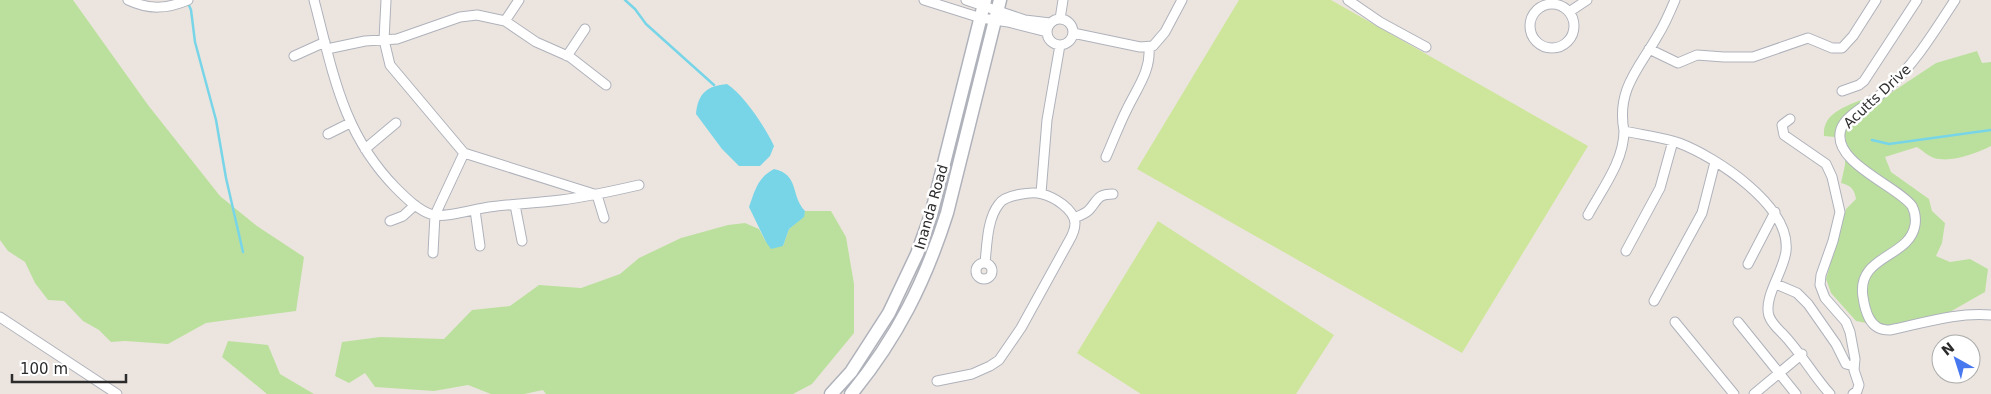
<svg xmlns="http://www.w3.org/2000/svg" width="1991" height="394" font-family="'DejaVu Sans',sans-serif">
  <rect width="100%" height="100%" fill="#ece5df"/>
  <path fill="#bbe09e" d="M0,0H73L148,105L220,196L257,226L304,257L296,311L206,323L168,344L125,341L111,342L99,330L83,321L64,301L48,300L35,283L25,262L8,251L0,240Z
    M1977,51L1982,63L1991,62V146C1975,154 1951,163 1934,158C1928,156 1922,150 1917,147L1885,157L1891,172L1929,199L1932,211L1945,223L1942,243L1936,256L1950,262L1970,259L1988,269L1985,292L1948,313L1887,327L1856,321L1831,293L1826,279L1846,209L1856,199C1854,188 1851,186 1841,183L1845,165L1846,138L1824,136C1822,114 1844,107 1861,100L1871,106L1936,63Z
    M805,211H831L846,237L854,284V333L812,384L793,394H546L543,390L524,394H491L468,385L434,391L375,387L365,373L349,383L335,376L342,342L380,337L444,339L472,310L510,306L539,285L581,288L620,274L639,258L681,238L728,225L745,223L759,229L766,242L783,246L789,229L803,217Z
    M228,341L268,345L280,374L314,394H267L222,357Z"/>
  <path fill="#cee69b" d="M1239,0H1331L1588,146L1462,353L1137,169Z
    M1158,221L1334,335L1296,394H1141L1077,353Z"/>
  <path fill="#78d5e8" d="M727,84C744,95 765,127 774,146L770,156L760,166H739L722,149L696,114C698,93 707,86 727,84Z
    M774,169C800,175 790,195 805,211L804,217L789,229L783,246L771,249L766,242L749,207C755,191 757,178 774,169Z"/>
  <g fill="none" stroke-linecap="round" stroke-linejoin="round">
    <path stroke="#78d5e8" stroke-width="2.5" d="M625,0L635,9L646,24L714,85
      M188,3L191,10L195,42L216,120L226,178L243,252
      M1872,140L1889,144L1991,130"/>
    <defs>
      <path id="minor" d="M128,0C149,10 167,9 188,0
        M314,0C333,72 342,133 396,188C406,198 419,211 433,215C445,218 475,209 489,207C513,204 537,203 561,200C587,197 613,191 639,185
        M386,0L384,40L390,65L464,153L597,195L604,218
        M924,0L981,18L1008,22L1047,32
        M966,0L1025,20L1050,23
        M1348,0L1380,22L1426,47
        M1675,0C1670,12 1665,24 1658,35C1640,67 1616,89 1624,131C1642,135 1662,137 1679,143C1716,157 1791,206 1786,251C1784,271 1763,297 1769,316C1772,324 1778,329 1783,334C1801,353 1813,375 1830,394
        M1955,0C1934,32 1915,64 1886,90C1874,101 1846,114 1841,129C1830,162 1898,186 1912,206C1915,212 1916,219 1915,225C1910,258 1856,255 1863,297C1864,304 1866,312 1869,318C1874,327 1880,330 1890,330C1924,323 1956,312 1991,315
        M1530 26a22 22 0 1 1 44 0a22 22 0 1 1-44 0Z
        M1569,12L1587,0
        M1060,19L1063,0
        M1047 32a13 13 0 1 1 26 0a13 13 0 1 1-26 0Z
        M505,21L519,0
        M1073,33L1140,47L1153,46L1165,32L1182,0
        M327,49L365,41L397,39L460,17L477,15L505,21L536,42L570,57L606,85
        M1649,49L1678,63L1697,55L1724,57H1753L1808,38L1832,48H1842L1853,36L1876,0
        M294,56L325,42
        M567,56L585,29
        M1842,91L1859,85L1864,81L1917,0
        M1790,119L1782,125L1784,135L1826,164L1832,177L1840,212L1833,241L1821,275L1820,285L1825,298L1846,322L1850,332L1855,359L1854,370L1859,385L1857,391L1853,394
        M328,134L350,123
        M365,149L396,123
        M1106,157C1113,141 1119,125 1127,109C1137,88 1151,71 1149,47
        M1041,193L1047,120L1060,45
        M515,205L522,241
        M475,210L480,246
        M1588,215C1602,189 1624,161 1624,131
        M1074,218C1079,216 1085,214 1089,210C1098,200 1097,194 1113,194
        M390,221L403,216L415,205
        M1626,251L1660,188L1673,141
        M433,253L435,215L464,153
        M976 271a8 8 0 1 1 16 0a8 8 0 1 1-16 0Z
        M1748,264L1775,212
        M1776,284L1797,293L1808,304L1836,344L1846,364L1854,366
        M1654,301L1702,213L1715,162
        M0,317L117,394
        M1675,322L1734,394
        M1738,322L1796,394
        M937,381L972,374L990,366L999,360L1021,328L1069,241C1072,236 1075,229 1075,223C1074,209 1054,197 1042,194C1032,191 1005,195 999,204C987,219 987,245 985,263
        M1754,394L1802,354"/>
      <path id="secondary" d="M831,394L851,372L889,313L917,254L931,215L985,0
        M851,394C897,338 925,282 947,213L1000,0"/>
    </defs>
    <use href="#minor" stroke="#afb2bb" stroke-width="11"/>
    <use href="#secondary" stroke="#afb2bb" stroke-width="15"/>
    <use href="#minor" stroke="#fff" stroke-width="9"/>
    <use href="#secondary" stroke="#fff" stroke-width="12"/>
  </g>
  <g text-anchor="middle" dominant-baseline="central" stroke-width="5" stroke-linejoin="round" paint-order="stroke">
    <g font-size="14" fill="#2c2c2c" stroke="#fff">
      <text transform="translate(1877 96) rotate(-43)">Acutts Drive</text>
      <text transform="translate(931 207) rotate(-74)">Inanda Road</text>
    </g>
  </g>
  <g transform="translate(1956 359) rotate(321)"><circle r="24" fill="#ffffff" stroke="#ababab"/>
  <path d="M0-4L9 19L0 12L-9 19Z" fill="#4878f0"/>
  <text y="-8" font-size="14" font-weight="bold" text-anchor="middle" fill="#2c2c2c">N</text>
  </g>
  <path d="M12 374v8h114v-8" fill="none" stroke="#2c2c2c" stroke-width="2.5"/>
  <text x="20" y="374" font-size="15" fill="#2c2c2c" stroke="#ffffff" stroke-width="4" paint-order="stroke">100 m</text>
</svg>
